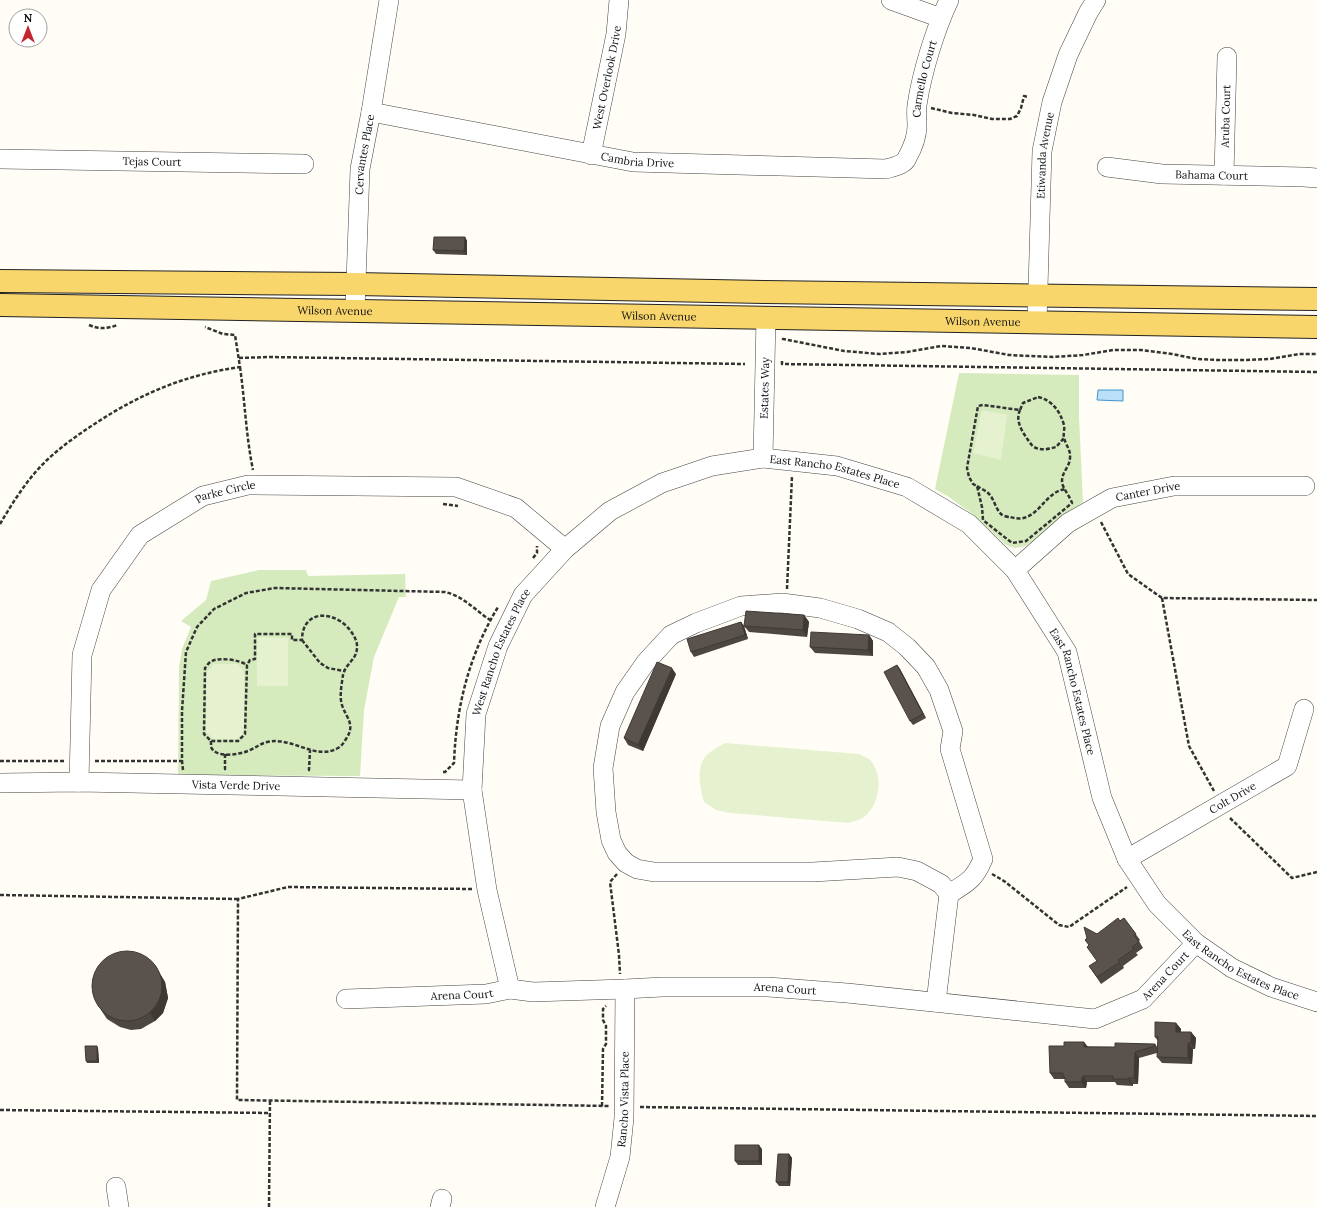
<svg xmlns="http://www.w3.org/2000/svg" width="1317" height="1207" font-family="Lora,serif">
  <rect width="100%" height="100%" fill="#fffdf5"/>
  <path fill="#d5ebbd" d="M959,373L1079,375V417L1083,502L1026,546L1015,548L1006,545L971,513L949,497L935,489Z
    M259,570H306L308,576L405,574L406,597H399L374,657L364,710L360,776L178,775L179,668L182,649L191,627L181,621L206,600L211,581Z"/>
  <path fill="#e6f2cf" d="M982,410L1007,415L1001,460L973,453Z
    M257,637L288,638V686H257Z
    M214,664H238L244,672V733L237,739H213L206,732L207,672Z
    M725,743L859,754C862,756 867,757 870,760C884,775 880,805 864,817C860,820 854,821 849,823L730,813L716,810L704,802C700,789 696,769 705,757C708,752 720,746 725,743Z"/>
  <path fill="#b9e0f7" stroke="#3f96cf" d="M1098,390H1123V401L1097,400Z"/>
  <g fill="none" stroke-linecap="round" stroke-linejoin="round">
    <defs>
      <g id="minor">
        <path d="M891,0L941,18"/>
        <path id="s1" d="M371,112L633,162L886,169C893,167 904,165 907,158C912,149 917,137 917,126C917,119 916,112 917,105C922,72 935,30 949,0"/>
        <path id="s2" d="M591,155L616,34L619,0"/>
        <path id="s3" d="M0,159L304,164"/>
        <path id="s4" d="M1107,167L1162,174L1304,177L1317,178"/>
        <path id="s5" d="M1224,175L1227,57"/>
        <path id="s6" d="M355,310L360,169L371,112L389,0"/>
        <path id="s7" d="M1037,322L1042,151L1052,102L1068,55L1088,13L1096,0"/>
        <path id="s8" d="M763,458L766,317"/>
        <path id="s9" d="M1015,570L1068,523L1112,498L1174,486H1305"/>
        <path id="s10" d="M79,782L82,655L101,590L140,535L203,496L248,485H254L456,487L516,508L565,549"/>
        <path id="s11" d="M0,783L79,782L472,790"/>
        <path id="s12" d="M1127,859L1287,766L1304,709"/>
        <path id="s13" d="M510,989L487,890L472,790L476,714L498,646L523,595L565,549L610,511L662,483L712,466L763,458L837,466L907,487L969,524L1015,570L1067,652L1102,798L1127,859L1157,904L1196,943L1232,968L1271,987L1317,1002"/>
        <path id="s14" d="M346,999L486,994L510,989L533,992L625,989L662,987H768L847,993L1095,1019L1143,999L1196,943"/>
        <path d="M936,1002L949,894L941,884L917,871L898,867L813,872H654L637,869L626,863L617,853L611,840L606,812L603,768L610,726L625,692L646,662L671,635L696,623L741,606L782,603L820,608L858,619L888,632L907,647L926,667L939,690L953,731L950,749L983,859C974,880 968,882 949,894"/>
        <path d="M116,1187L119,1207"/>
        <path d="M440,1207L442,1199"/>
        <path id="s15" d="M605,1207L620,1157L624,1118L625,989"/>
      </g>
      <g id="major">
        <path d="M0,281L356,284L764,292L1317,299"/>
        <path id="s16" d="M0,305L1317,327"/>
      </g>
    </defs>
    <use href="#minor" stroke="#444" stroke-width="20"/>
    <use href="#major" stroke="#222" stroke-width="24"/>
    <path stroke="#333" stroke-width="2.5" stroke-dasharray="4 2" stroke-linecap="butt" d="M931,108L952,113L974,115L992,119H1010L1017,116L1021,108L1024,96L1028,97
      M89,325C98,329 107,329 117,325
      M783,340V339L844,351L879,354L907,352L941,346L971,348L1009,355L1053,357L1083,355L1113,350H1141L1172,354L1197,359L1218,360H1247L1270,359L1299,354H1317
      M239,358L268,357L745,364
      M782,361V364L1317,372
      M240,367C245,402 246,436 253,470
      M1038,397C1052,400 1060,411 1064,425C1065,429 1063,433 1064,437C1065,445 1071,449 1070,458C1070,466 1062,472 1062,481C1062,488 1070,496 1072,503L1026,541L1012,543L983,520L982,507L977,486L973,484L969,477L967,468L978,406L983,405L1020,410L1023,403Z
      M1020,410C1015,421 1022,431 1028,440C1030,442 1031,445 1034,447C1041,451 1049,449 1056,447L1064,438
      M977,486C981,489 985,490 988,493C994,498 995,508 1001,514C1003,516 1008,517 1010,517C1038,526 1043,491 1066,489
      M443,504L458,506
      M1101,522L1128,574L1162,598L1317,600
      M0,524C13,502 28,478 47,460C62,446 79,434 96,423C142,393 185,375 240,367L235,335L223,334L205,327
      M533,558L537,553V546
      M787,589L792,476
      M1162,598L1189,746L1214,791
      M302,640L320,663L328,668L344,671
      M211,741C211,743 211,745 211,747C216,759 240,754 248,751C255,748 260,744 267,742C292,736 315,761 338,748C342,746 344,742 346,739C356,724 346,718 342,705C339,696 342,683 343,675C346,662 358,660 357,645C356,636 348,626 340,621C322,610 302,616 302,640H292V634H255V659L250,660L247,665L245,734L238,741H211L204,734L205,668C207,666 209,662 212,661C220,657 240,660 247,665
      M0,761H64
      M95,761H182
      M224,769H225V754
      M183,770L182,761V711L186,652L197,627L214,609L246,593L275,588L445,592C463,596 475,610 490,620
      M310,770H309L310,750
      M443,772H445L454,763C456,707 469,655 498,607
      M1230,818L1292,878L1317,872
      M617,874L610,882L619,955L620,974
      M992,874L1004,881L1059,925L1069,927L1127,887
      M472,889L288,887L238,899L237,1100L609,1106
      M0,895L238,899
      M602,1106L603,1049L606,1044V1026L603,1020V1009L606,1006
      M640,1107L1317,1116
      M0,1110L270,1113
      M269,1207L270,1100"/>
    <use href="#minor" stroke="#fff" stroke-width="19"/>
    <use href="#major" stroke="#f9d66b" stroke-width="22"/>
  </g>
  <path fill="#4d4742" d="M465,237L467,241V255L436,254L433,250Z
    M804,615L809,622L807,637L749,632L744,626Z
    M741,622L744,626L748,639L694,657L691,652Z
    M869,635L873,641V656L815,653L810,647Z
    M897,665L900,669L926,718L913,725L910,721Z
    M676,674L643,751L628,745L624,738Z
    M1124,918L1140,940L1139,941L1143,948L1136,953L1138,955L1123,966L1124,968L1101,984L1089,966L1097,961L1089,945L1097,934Z
    M154,964L165,982L168,998L163,1013L155,1021L141,1029L131,1030L120,1027L107,1019L101,1010Z
    M1176,1023L1181,1029V1032H1191L1196,1038L1195,1049H1193L1192,1064L1162,1063L1157,1057V1053L1139,1058L1138,1084H1133V1086L1117,1085L1115,1082H1087L1086,1088H1069L1065,1082V1079H1054L1050,1073L1064,1046L1115,1047L1155,1044L1158,1048V1041L1155,1037Z
    M98,1048L99,1063H87L86,1061Z
    M762,1149V1165H738L735,1161Z
    M789,1154L792,1158L790,1186H779L776,1182Z"/>
  <path fill="#3f3936" d="M465,237L467,241V255L464,251Z
    M804,615L809,622L807,637L803,630Z
    M741,622L744,626L748,639L745,635Z
    M869,635L873,641V656L868,650Z
    M897,665L900,669L926,718L923,714Z
    M672,668L676,674L643,751L638,745Z
    M154,964L165,982L168,998L163,1013L155,1021L150,1013Z
    M1176,1023L1181,1029V1038L1176,1032Z
    M1191,1032L1196,1038L1195,1049L1191,1043Z
    M1084,1042L1089,1048L1084,1047Z
    M1188,1043L1193,1049L1192,1064L1188,1058Z
    M97,1046L98,1048L99,1063L97,1061Z
    M1135,1052L1139,1058L1138,1084L1134,1078Z
    M1083,1076L1087,1082L1086,1088L1081,1082Z
    M1128,1078L1133,1084V1086L1128,1079Z
    M759,1145L762,1149V1165L759,1161Z
    M789,1154L792,1158L790,1186L788,1182Z"/>
  <path fill="#5a524d" stroke="#3f3936" d="M434,237H465L464,251L433,250Z
    M746,611L804,615L803,630L744,626Z
    M741,622L745,635L691,652L687,639Z
    M811,632L869,635L868,650L810,647Z
    M657,662L672,668L638,745L624,738Z
    M897,665L923,714L910,721L884,672Z
    M1118,918L1120,921L1124,918L1136,934L1134,935L1139,942L1132,947L1134,949L1118,960L1120,962L1097,977L1089,966L1097,961L1087,947L1089,945L1085,940L1087,938L1084,927L1097,934Z
    M92 986a35 35 0 1 1 70 0a35 35 0 1 1-70 0Z
    M1155,1022L1176,1023V1032H1191V1043H1188V1058L1157,1057L1158,1037H1155Z
    M1064,1042H1084V1047H1115V1043L1155,1044V1046L1135,1052L1134,1078H1128V1079H1113V1076H1083L1081,1082H1065V1077H1063V1073H1050L1049,1046H1064Z
    M85,1046H97V1061H86Z
    M735,1145H759V1161H735Z
    M778,1154H789L788,1182H776Z"/>
  <g text-anchor="middle" dominant-baseline="central" stroke-width="4" stroke-linejoin="round" paint-order="stroke">
    <g font-size="11" fill="#111" stroke="#fff">
      <text stroke="none"><textPath href="#s2" startOffset="79">West Overlook Drive</textPath></text>
      <text stroke="none"><textPath href="#s1" startOffset="626">Carmello Court</textPath></text>
      <text stroke="none"><textPath href="#s5" startOffset="59">Aruba Court</textPath></text>
      <text stroke="none"><textPath href="#s6" startOffset="156">Cervantes Place</textPath></text>
      <text stroke="none"><textPath href="#s7" startOffset="167">Etiwanda Avenue</textPath></text>
      <text stroke="none"><textPath href="#s1" startOffset="271">Cambria Drive</textPath></text>
      <text stroke="none"><textPath href="#s3" startOffset="152">Tejas Court</textPath></text>
      <text stroke="none"><textPath href="#s4" startOffset="105">Bahama Court</textPath></text>
      <text stroke="none"><textPath href="#s16" startOffset="335">Wilson Avenue</textPath></text>
      <text stroke="none"><textPath href="#s16" startOffset="659">Wilson Avenue</textPath></text>
      <text stroke="none"><textPath href="#s16" startOffset="983">Wilson Avenue</textPath></text>
      <text stroke="none"><textPath href="#s8" startOffset="70">Estates Way</textPath></text>
      <text stroke="none"><textPath href="#s13" startOffset="765">East Rancho Estates Place</textPath></text>
      <text stroke="none"><textPath href="#s9" startOffset="158">Canter Drive</textPath></text>
      <text stroke="none"><textPath href="#s10" startOffset="359">Parke Circle</textPath></text>
      <text stroke="none"><textPath href="#s13" startOffset="346">West Rancho Estates Place</textPath></text>
      <text stroke="none"><textPath href="#s13" startOffset="1113">East Rancho Estates Place</textPath></text>
      <text stroke="none"><textPath href="#s11" startOffset="236">Vista Verde Drive</textPath></text>
      <text stroke="none"><textPath href="#s12" startOffset="122">Colt Drive</textPath></text>
      <text stroke="none"><textPath href="#s13" startOffset="1449">East Rancho Estates Place</textPath></text>
      <text stroke="none"><textPath href="#s14" startOffset="836">Arena Court</textPath></text>
      <text stroke="none"><textPath href="#s14" startOffset="440">Arena Court</textPath></text>
      <text stroke="none"><textPath href="#s14" startOffset="116">Arena Court</textPath></text>
      <text stroke="none"><textPath href="#s15" startOffset="110">Rancho Vista Place</textPath></text>
    </g>
  </g>
  <g transform="translate(28 28)"><circle r="19" fill="#ffffff" stroke="#a0a0a0"/>
  <path d="M0-3L7 15L0 10L-7 15Z" fill="#c4262e"/>
  <text y="-6" font-size="11" font-weight="bold" text-anchor="middle" fill="#111111">N</text>
  </g>
</svg>
